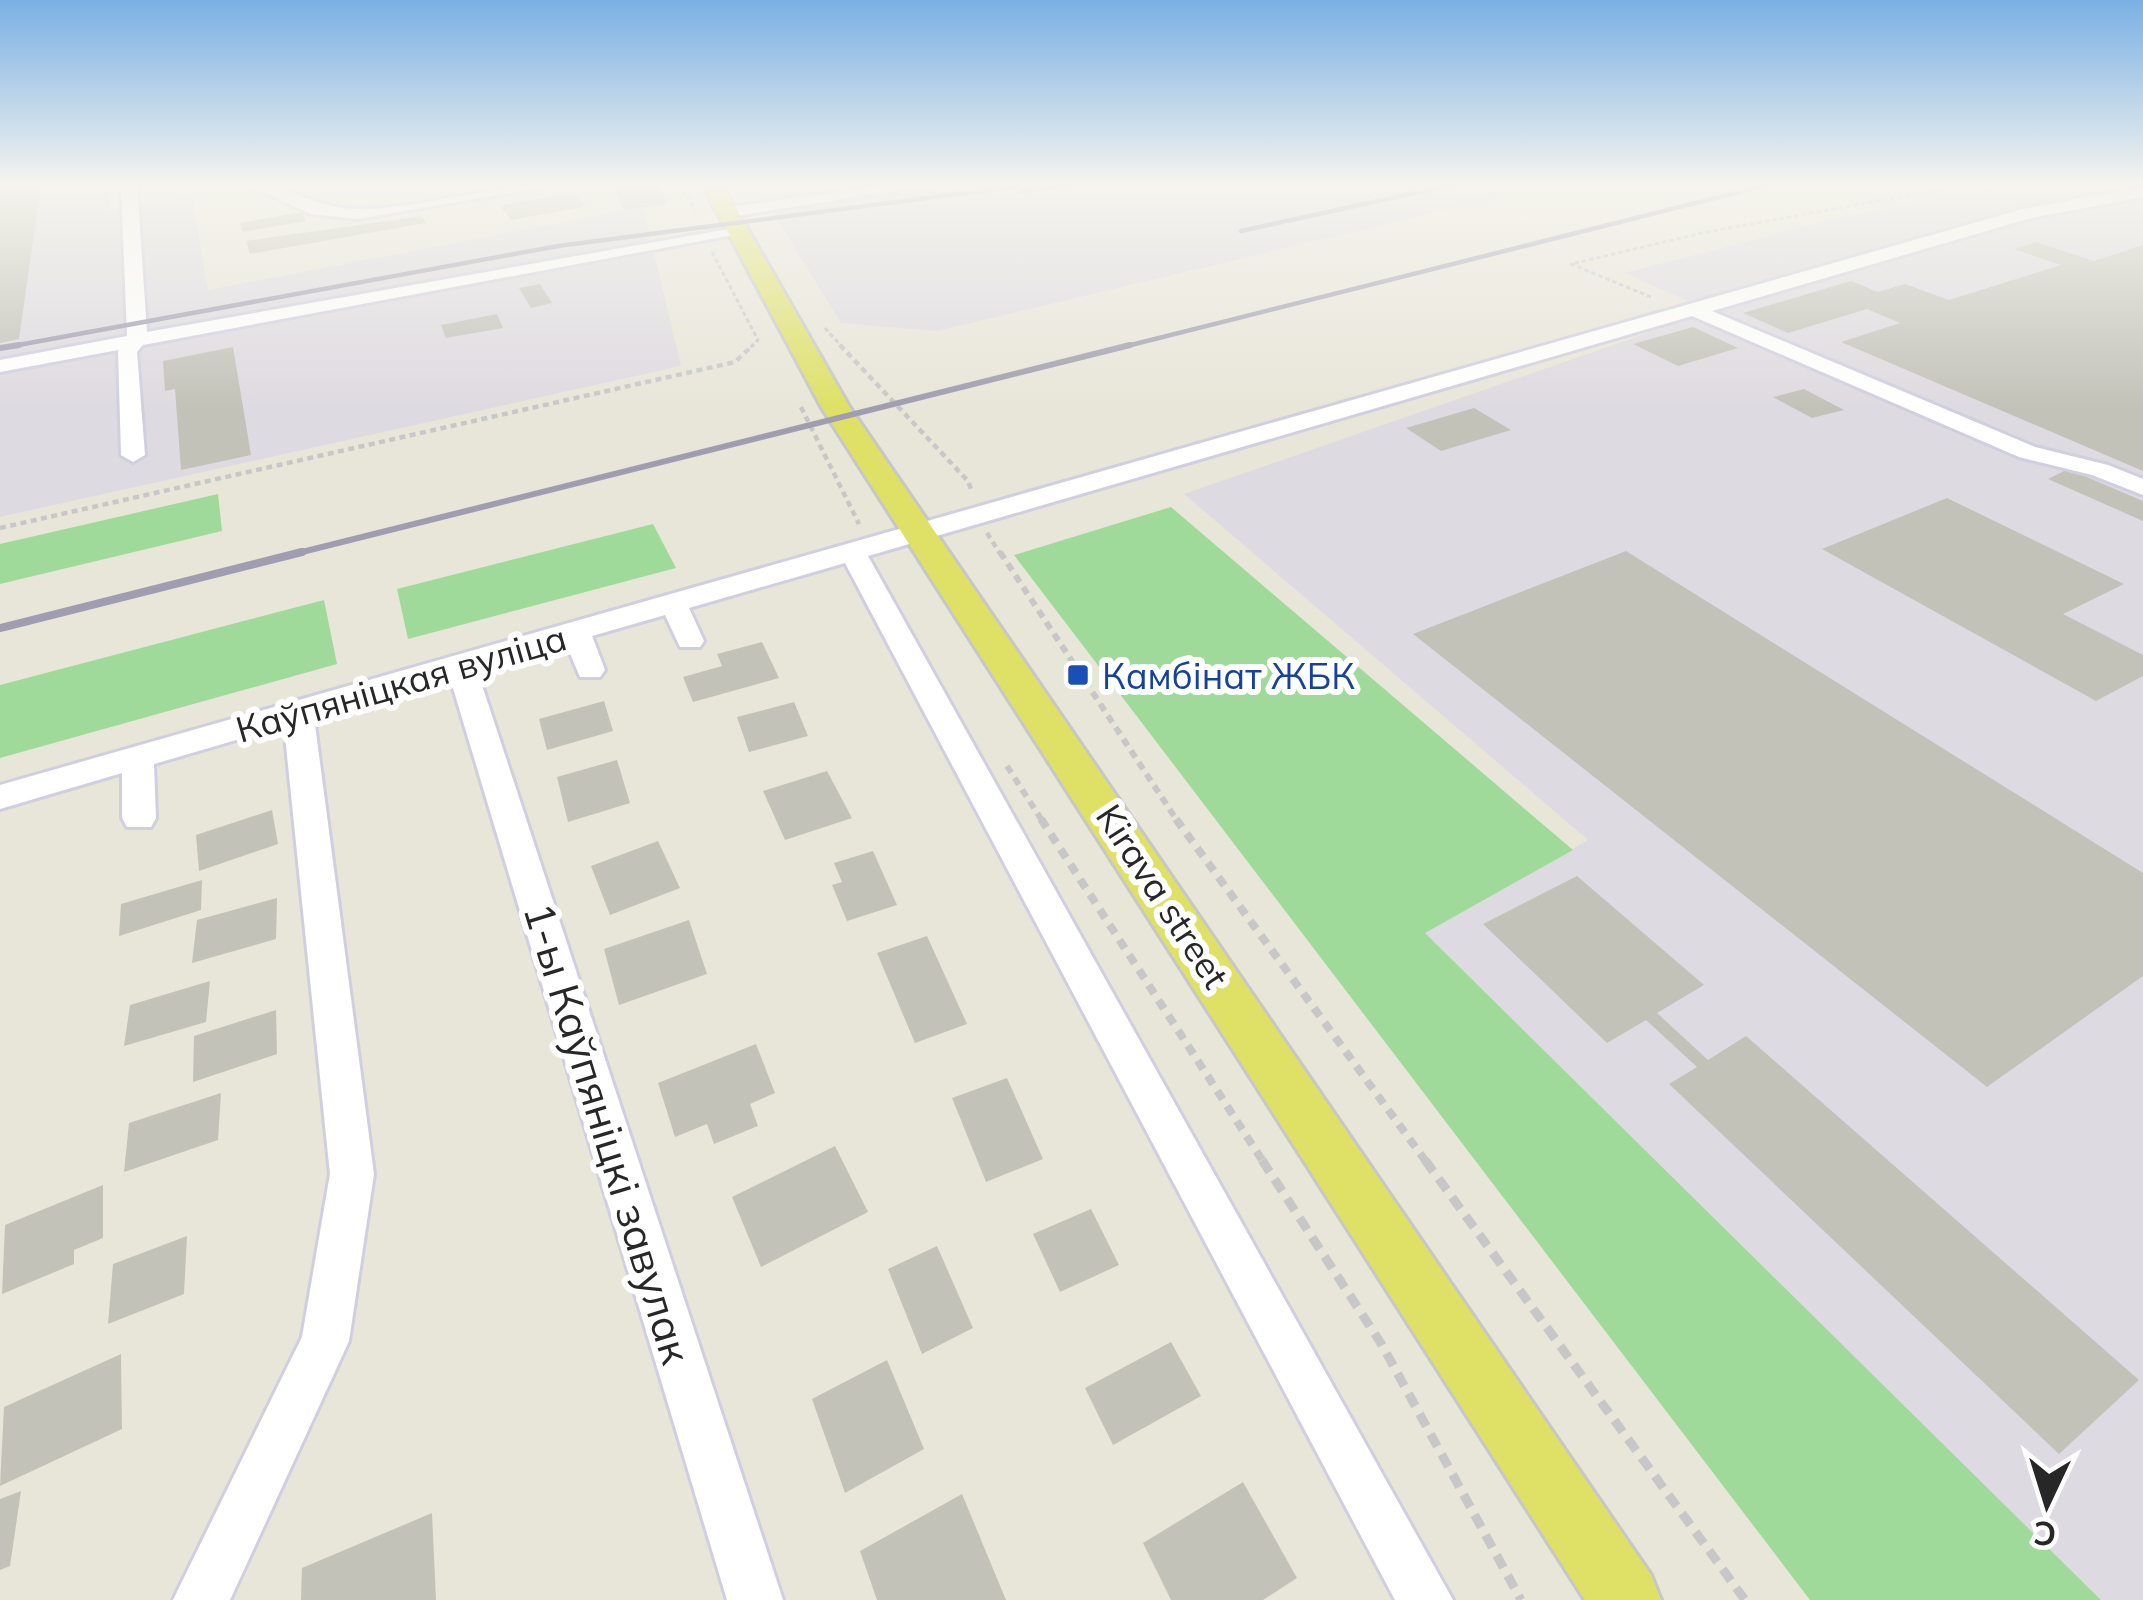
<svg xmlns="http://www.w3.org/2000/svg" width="2143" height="1600" font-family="Mulish,sans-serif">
  <rect width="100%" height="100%" fill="#e8e6d9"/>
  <path fill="#dedae1" d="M0,184H110L109,210L192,197L208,290L643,207L681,366L0,517Z
    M755,184H1555L937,331L841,323Z
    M2011,184H2143V1600H2101L1424,933L1588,840L1184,494L1711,311L1624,273L1830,220Z"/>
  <path fill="#a0da9b" d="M218,494L222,531L0,584V544Z
    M1171,507L1573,850L1425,933L2101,1600H1810L1014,555Z
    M653,524L676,568L408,639L397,589Z
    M324,600L337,664L0,758V685Z"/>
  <path fill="#c3c2b9" d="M0,184H41L19,339L0,343Z
    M612,184H657L668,204L624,210Z
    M573,193L586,206L511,220L500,206Z
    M302,212L306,221L243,232L240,223Z
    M422,216L426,223L250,254L246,241Z
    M2036,242L2094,261L2143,245V471L1841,342L1900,323L1867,309L1788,333L1743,313L1851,281L1878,292L1905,284L1949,300L2061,265L2014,249Z
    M540,284L552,303L531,308L519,288Z
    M497,314L503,328L446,338L441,325Z
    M1693,327L1738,348L1678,366L1633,344Z
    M233,347L251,455L181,470L175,389L165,391L163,361Z
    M1804,389L1844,410L1812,418L1773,397Z
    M1474,408L1511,430L1441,451L1406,428Z
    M2068,469L2143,501V521L2048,479Z
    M1947,498L2124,584L2063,614L2143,655V676L2096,701L1822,549Z
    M1626,551L2143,873V976L1987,1087L1413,634Z
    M762,642L779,678L693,702L683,677L722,666L717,654Z
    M604,701L613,731L547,750L539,719Z
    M794,702L808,736L749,752L737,717Z
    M617,760L630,803L568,822L557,777Z
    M827,771L852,818L785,840L763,791Z
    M272,810L278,844L199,871L196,835Z
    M658,841L680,888L610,915L591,866Z
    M873,851L897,905L847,921L832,885L842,882L834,863Z
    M1577,876L1704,985L1657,1013L1708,1060L1746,1036L2139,1380L2059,1454L1669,1084L1697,1067L1646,1020L1607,1043L1483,924Z
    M202,880L201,910L119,936L121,904Z
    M277,898L276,939L192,963L197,920Z
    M689,920L707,974L619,1005L604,949Z
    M927,936L967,1024L915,1043L877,953Z
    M210,981L206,1022L124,1046L130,1005Z
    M276,1010L277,1054L193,1082L194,1036Z
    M756,1044L775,1093L750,1104L758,1126L714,1144L707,1124L675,1137L658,1083Z
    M1007,1078L1043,1159L986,1182L952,1098Z
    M221,1093L218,1140L124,1172L129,1123Z
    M835,1146L868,1212L761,1267L732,1197Z
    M103,1185V1238L74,1250V1264L2,1294L5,1225Z
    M1091,1209L1119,1265L1060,1292L1033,1234Z
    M187,1236L184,1294L108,1324L113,1264Z
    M937,1246L973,1328L922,1354L888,1269Z
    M1171,1342L1201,1396L1113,1445L1085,1388Z
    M121,1354L122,1429L0,1486L4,1407Z
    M887,1360L924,1449L845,1493L812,1399Z
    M1243,1482L1297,1578L1263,1600H1171L1143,1543Z
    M21,1491L10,1566L0,1570V1499Z
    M962,1494L1006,1600H877L860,1551Z
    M432,1513L436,1600H301L302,1568Z"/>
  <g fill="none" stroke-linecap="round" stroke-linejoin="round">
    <defs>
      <path id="minor" d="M121,184H137L147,332L740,227L749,232L143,345L137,352L145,455L133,462L121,455L118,350L0,372V360L127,336Z
        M246,184C284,184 316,208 355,209C420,210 491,184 560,184L358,219L311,214Z
        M897,184H940L729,217L721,212L729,207Z
        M2143,187V197L2031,218L1712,311L2035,447L2108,465L2143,479V495L2092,475L2019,457L1692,316L868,556L1453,1600H1395L845,563L689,608L704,641L700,647H680L665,615L592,636L605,670L600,677H580L566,644L477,670L783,1600H727L450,678L314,717L374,1174L349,1341L230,1600H173L302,1337L330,1174L284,726L154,764L156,818L151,827H127L122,818V773L0,809V785L2023,209Z"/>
      <path id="major" d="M702,184H722L850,408L1651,1575L1661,1600H1585L822,408Z"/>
    </defs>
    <use href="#minor" stroke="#d0cfdf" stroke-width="6"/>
    <use href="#major" stroke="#c7c7c7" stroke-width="6"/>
    <path stroke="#c7c7c7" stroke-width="3" stroke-dasharray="4.5 3" stroke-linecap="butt" d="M679,184L696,211
      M712,252L758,340L750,348
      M1651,297L1571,264L1702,233L1970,184
      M825,328L843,348"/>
    <path stroke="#c7c7c7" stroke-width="4.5" stroke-dasharray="6 4.5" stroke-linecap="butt" d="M840,345L968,481L972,492
      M801,407L859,524
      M0,528L735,362L753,345
      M987,533L1001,555"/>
    <path stroke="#c7c7c7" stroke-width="6" stroke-dasharray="8 6" stroke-linecap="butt" d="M1000,552L1178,822
      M1007,766L1043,822"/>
    <path stroke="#c7c7c7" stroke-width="8" stroke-dasharray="10 8" stroke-linecap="butt" d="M1041,819L1264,1163
      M1176,819L1427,1163"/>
    <path stroke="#c7c7c7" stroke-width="9" stroke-dasharray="14 9" stroke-linecap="butt" d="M1262,1160L1382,1345L1521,1600
      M1425,1160L1745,1600"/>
    <use href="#minor" fill="#fff" fill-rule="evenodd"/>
    <use href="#major" fill="#dee165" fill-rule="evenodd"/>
    <path stroke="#9f9daf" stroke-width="4.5" d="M1020,191L1078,184
      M1241,231L1455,184
      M2,348L558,246L1034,184
      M1119,348L1771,184"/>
    <path stroke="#9f9daf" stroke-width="6" d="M0,348L19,345
      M290,555L1130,345"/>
    <path stroke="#9f9daf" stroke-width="8" d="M0,628L302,552"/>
  </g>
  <linearGradient id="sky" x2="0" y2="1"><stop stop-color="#7ab0e5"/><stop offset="0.45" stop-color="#f5f4ee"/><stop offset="1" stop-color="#f5f4ee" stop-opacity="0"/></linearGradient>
  <rect width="2143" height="408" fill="url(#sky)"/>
  <rect fill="#1a4fb4" stroke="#fff" stroke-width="4.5" x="1066" y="663" width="24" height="24" rx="6"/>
  <g text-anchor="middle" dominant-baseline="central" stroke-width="12" stroke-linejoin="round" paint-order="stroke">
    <g font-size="36" fill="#164399" stroke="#fff" text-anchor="start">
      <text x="1102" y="675">Камбінат ЖБК</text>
    </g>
    <g font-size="36" fill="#272727" stroke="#fff">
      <text transform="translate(401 683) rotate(-16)">Каўпяніцкая вуліца</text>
      <text transform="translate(1163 896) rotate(57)">Kirava street</text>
    </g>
    <g font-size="42" fill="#272727" stroke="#fff">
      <text transform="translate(608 1133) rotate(73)">1-ы Каўпяніцкі завулак</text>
    </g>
  </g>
  <g transform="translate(2047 1504) rotate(184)" stroke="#ffffff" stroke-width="9" paint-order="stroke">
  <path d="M0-9L21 45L0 30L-21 45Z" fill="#272727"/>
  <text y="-18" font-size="33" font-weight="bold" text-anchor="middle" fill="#272727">С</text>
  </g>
</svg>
